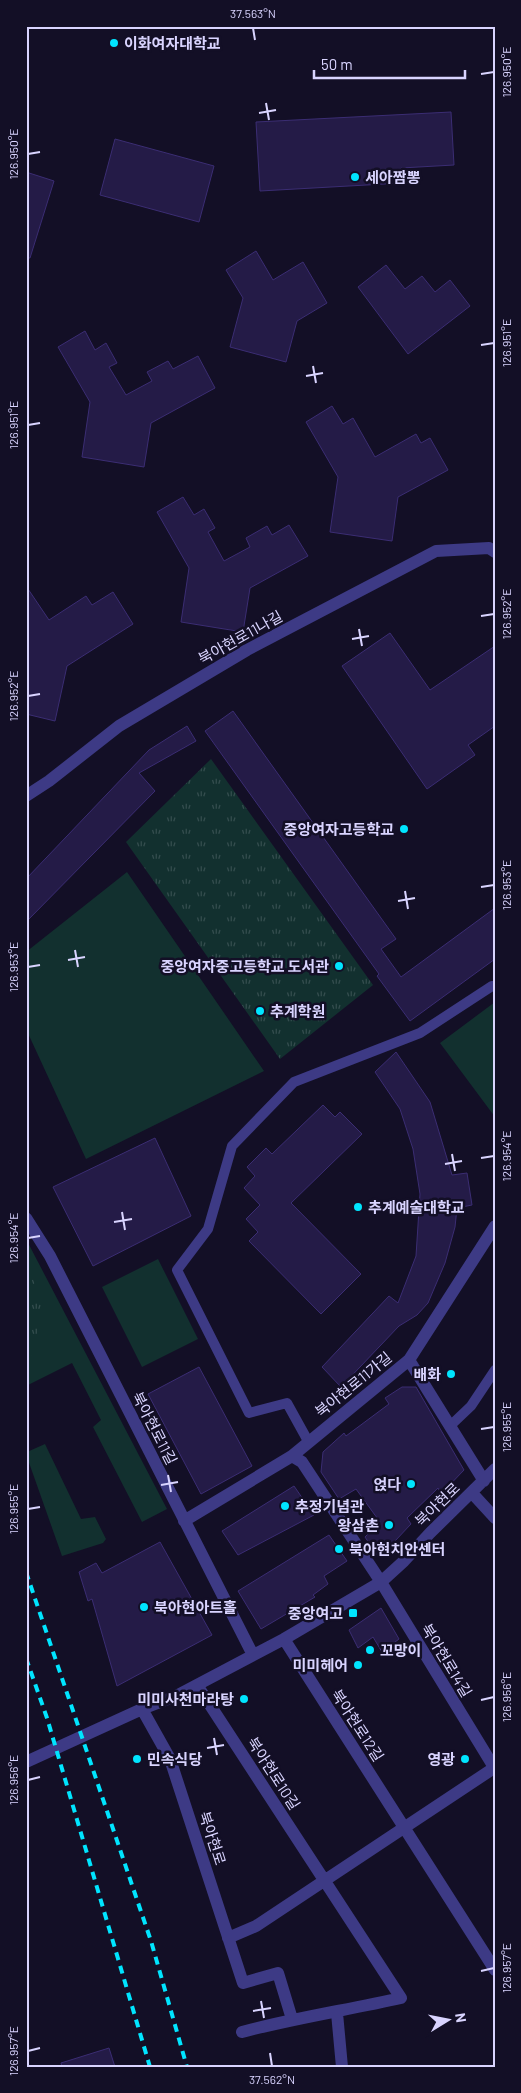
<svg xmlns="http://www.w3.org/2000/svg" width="521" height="2093" font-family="Barlow,'Noto Sans KR',sans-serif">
  <defs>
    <pattern id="park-tufts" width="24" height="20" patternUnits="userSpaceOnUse" patternTransform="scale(1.25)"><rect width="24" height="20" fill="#12302f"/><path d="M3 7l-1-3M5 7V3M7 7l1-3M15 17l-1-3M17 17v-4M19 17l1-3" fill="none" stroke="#344d4e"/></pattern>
  </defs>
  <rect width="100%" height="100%" fill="#130f26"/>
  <path fill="#12302f" d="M127,872L264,1071L86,1159L26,1029V952Z
    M495,1002V1117L440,1043Z
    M26,1239L167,1509L142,1522L93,1427L101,1420L72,1363L26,1386Z
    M158,1259L198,1339L142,1367L102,1287Z
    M45,1444L81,1519L95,1517L106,1539L103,1543L62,1556L27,1457V1452Z"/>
  <path fill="url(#park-tufts)" d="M211,759L373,985L280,1059L126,842Z
    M26,1254L43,1313L26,1377Z"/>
  <path fill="#241b47" stroke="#3b2d73" d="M451,112L454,165L401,168L402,183L260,191L256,122Z
    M115,139L214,166L199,222L100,195Z
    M26,172L54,181L30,258H26Z
    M256,251L273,280L303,262L327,303L297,321L286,362L230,347L243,298L226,270Z
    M386,265L405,289L422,276L435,292L450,280L470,306L408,354L358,287Z
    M85,331L95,350L106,343L117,363L109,367L126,395L152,381L147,372L168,361L173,369L198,356L215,388L151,423L144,467L82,457L90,402L58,347Z
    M332,406L343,424L353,418L375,457L416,434L421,443L430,438L448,470L398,497L392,541L330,532L338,477L306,422Z
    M183,497L194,515L204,509L215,528L208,532L224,561L250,547L246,538L267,526L272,535L289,525L308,556L250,588L243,632L181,622L189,568L157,512Z
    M26,586L49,620L86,596L92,605L113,592L133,624L67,666L55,721L26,714Z
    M390,633L430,690L495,646V726L468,745L475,755L427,789L342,666Z
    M233,711L396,939L381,949L401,977L495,908V959L410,1021L377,976L379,974L205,731Z
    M187,726L196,741L139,773L155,791L26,922V879L149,750Z
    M396,1052L430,1102L452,1175L467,1173L472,1205L457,1208L455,1227L445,1263L428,1303L417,1315L399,1326L341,1387L322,1367L389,1296L398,1303L416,1256L420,1194L413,1149L400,1109L375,1072Z
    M323,1105L335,1117L340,1112L362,1134L291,1203L361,1274L321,1314L249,1241L258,1232L246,1219L260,1205L244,1188L255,1176L247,1167L266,1148L272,1154Z
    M155,1138L191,1216L93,1266L53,1187Z
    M199,1367L252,1466L201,1494L148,1394Z
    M402,1387H416L464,1470L441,1494L438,1488L407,1518L411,1524L379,1558L365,1537L380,1522L356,1489L339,1499L321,1472L323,1452L344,1433L346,1436L389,1404L385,1398Z
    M294,1486L314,1515L238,1555L222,1531Z
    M329,1535L347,1561L324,1576L328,1584L313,1595L315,1597L261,1629L238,1591Z
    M160,1542L212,1635L117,1686L92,1599L88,1601L79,1572L96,1563L102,1573Z
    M381,1608L399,1639L382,1652L373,1637L358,1648L349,1630Z
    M109,2048L115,2067H62L61,2063Z"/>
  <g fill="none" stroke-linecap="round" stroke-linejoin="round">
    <path stroke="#3d3a85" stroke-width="10" d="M450,1426L471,1406L495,1370
      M308,1441L287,1403L249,1413L177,1270L208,1229L232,1146L294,1082L420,1033L492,986"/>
    <path stroke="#3d3a85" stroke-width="12" d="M26,796L49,781L119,726L247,650L436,551L489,548L495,552
      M26,1218L50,1256L253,1655
      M409,1360L484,1481
      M292,1456L302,1462L381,1582L495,1769
      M472,1493L495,1518
      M184,1521L292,1456L409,1360L495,1226
      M284,1639L495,1970
      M197,1685L401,1998C348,2010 294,2018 242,2032
      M142,1709L170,1759L243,1983L278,1973L292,2019
      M26,1762L142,1709L176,1696L284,1639L381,1582L404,1561L430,1533L495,1469
      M228,1938L256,1926L494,1768
      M337,2013L342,2067"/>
    <path stroke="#00e5ff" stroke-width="4" stroke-dasharray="8 6" stroke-linecap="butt" d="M26,1572L151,1941L187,2067
      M26,1658L47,1718L150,2067"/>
  </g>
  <path fill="none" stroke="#d9d4ff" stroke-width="2" d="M253,28L255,40M481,74L494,72M266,103L269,120M259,113L276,110M28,154L40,152M481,345L494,343M313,366L316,383M306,376L323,373M28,425L40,423M481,616L494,614M359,629L362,646M352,639L369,636M28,696L40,694M481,887L494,885M405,891L408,909M398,901L415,898M75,950L78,967M68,960L85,957M28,967L40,965M452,1154L455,1171M481,1158L494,1156M445,1164L462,1161M122,1212L125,1230M114,1222L132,1219M28,1238L40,1236M481,1429L494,1427M168,1475L171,1492M161,1485L178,1482M28,1509L40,1507M481,1700L494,1697M214,1738L217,1755M207,1748L224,1745M28,1780L40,1777M481,1971L494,1968M261,2001L264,2018M253,2011L271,2008M28,2051L40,2048M270,2053L272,2066"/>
  <g fill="#00e5ff" stroke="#130f26" stroke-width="2">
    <circle cx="114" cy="43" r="5"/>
    <circle cx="355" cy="177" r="5"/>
    <circle cx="404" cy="829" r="5"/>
    <circle cx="339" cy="966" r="5"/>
    <circle cx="260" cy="1011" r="5"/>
    <circle cx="358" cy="1207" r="5"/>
    <circle cx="451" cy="1374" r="5"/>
    <circle cx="411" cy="1484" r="5"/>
    <circle cx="285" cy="1506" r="5"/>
    <circle cx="389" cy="1525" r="5"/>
    <circle cx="339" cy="1549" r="5"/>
    <circle cx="144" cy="1607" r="5"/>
    <rect x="348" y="1608" width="10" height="10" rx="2.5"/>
    <circle cx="370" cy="1650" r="5"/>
    <circle cx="358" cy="1665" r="5"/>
    <circle cx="244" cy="1699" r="5"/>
    <circle cx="137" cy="1759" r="5"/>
    <circle cx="465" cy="1759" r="5"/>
  </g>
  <g text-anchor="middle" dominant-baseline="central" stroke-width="5" stroke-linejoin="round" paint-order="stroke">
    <g font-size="15" font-weight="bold" fill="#d9d4ff" stroke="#130f26" text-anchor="start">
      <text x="124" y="43">이화여자대학교</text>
      <text x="365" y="177">세아짬뽕</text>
      <text x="394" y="829" text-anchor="end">중앙여자고등학교</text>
      <text x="329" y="966" text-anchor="end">중앙여자중고등학교 도서관</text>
      <text x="270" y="1011">추계학원</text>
      <text x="368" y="1207">추계예술대학교</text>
      <text x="441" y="1374" text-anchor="end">배화</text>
      <text x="401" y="1484" text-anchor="end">얹다</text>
      <text x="295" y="1506">추정기념관</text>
      <text x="379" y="1525" text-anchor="end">왕삼촌</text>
      <text x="349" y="1549">북아현치안센터</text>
      <text x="154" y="1607">북아현아트홀</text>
      <text x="343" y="1613" text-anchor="end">중앙여고</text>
      <text x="380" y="1650">꼬망이</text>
      <text x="348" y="1665" text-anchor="end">미미헤어</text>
      <text x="234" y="1699" text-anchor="end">미미사천마라탕</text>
      <text x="147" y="1759">민속식당</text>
      <text x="455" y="1759" text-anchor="end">영광</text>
    </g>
    <g font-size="15" fill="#d9d4ff" stroke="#130f26">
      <text transform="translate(240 637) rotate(-29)">북아현로11나길</text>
      <text transform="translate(353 1384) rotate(-39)">북아현로11가길</text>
      <text transform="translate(155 1428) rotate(63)">북아현로11길</text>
      <text transform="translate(437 1504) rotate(-44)">북아현로</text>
      <text transform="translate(447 1660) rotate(59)">북아현로14길</text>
      <text transform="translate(358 1725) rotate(57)">북아현로12길</text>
      <text transform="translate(274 1773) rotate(57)">북아현로10길</text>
      <text transform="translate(213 1838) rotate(72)">북아현로</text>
    </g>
  </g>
  <rect width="521" height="2093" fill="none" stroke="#130f26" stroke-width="55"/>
  <g transform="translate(448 2020) rotate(80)" stroke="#130f26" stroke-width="4" paint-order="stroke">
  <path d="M0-4L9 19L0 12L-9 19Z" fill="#d9d4ff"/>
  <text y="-8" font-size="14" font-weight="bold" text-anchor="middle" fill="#d9d4ff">N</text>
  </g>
  <path d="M314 70v8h151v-8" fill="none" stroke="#d9d4ff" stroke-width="2.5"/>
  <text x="321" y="70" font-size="15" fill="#d9d4ff" stroke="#130f26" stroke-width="4" paint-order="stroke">50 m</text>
  <rect x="28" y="28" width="466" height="2038" fill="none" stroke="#d9d4ff" stroke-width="2"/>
  <g font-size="12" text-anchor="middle" fill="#d9d4ff">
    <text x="253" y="18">37.563°N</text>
    <text transform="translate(507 72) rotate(-90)" y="4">126.950°E</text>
    <text transform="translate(14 154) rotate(-90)" y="4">126.950°E</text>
    <text transform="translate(507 343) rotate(-90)" y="4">126.951°E</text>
    <text transform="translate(14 425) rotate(-90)" y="4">126.951°E</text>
    <text transform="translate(507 614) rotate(-90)" y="4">126.952°E</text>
    <text transform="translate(14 696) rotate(-90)" y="4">126.952°E</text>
    <text transform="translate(507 885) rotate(-90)" y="4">126.953°E</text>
    <text transform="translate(14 967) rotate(-90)" y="4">126.953°E</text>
    <text transform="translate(507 1156) rotate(-90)" y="4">126.954°E</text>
    <text transform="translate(14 1238) rotate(-90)" y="4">126.954°E</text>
    <text transform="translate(507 1427) rotate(-90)" y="4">126.955°E</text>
    <text transform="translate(14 1509) rotate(-90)" y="4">126.955°E</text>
    <text transform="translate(507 1697) rotate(-90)" y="4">126.956°E</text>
    <text transform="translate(14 1780) rotate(-90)" y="4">126.956°E</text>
    <text transform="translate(507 1968) rotate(-90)" y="4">126.957°E</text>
    <text transform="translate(14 2051) rotate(-90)" y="4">126.957°E</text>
    <text x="272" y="2084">37.562°N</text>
  </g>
</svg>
